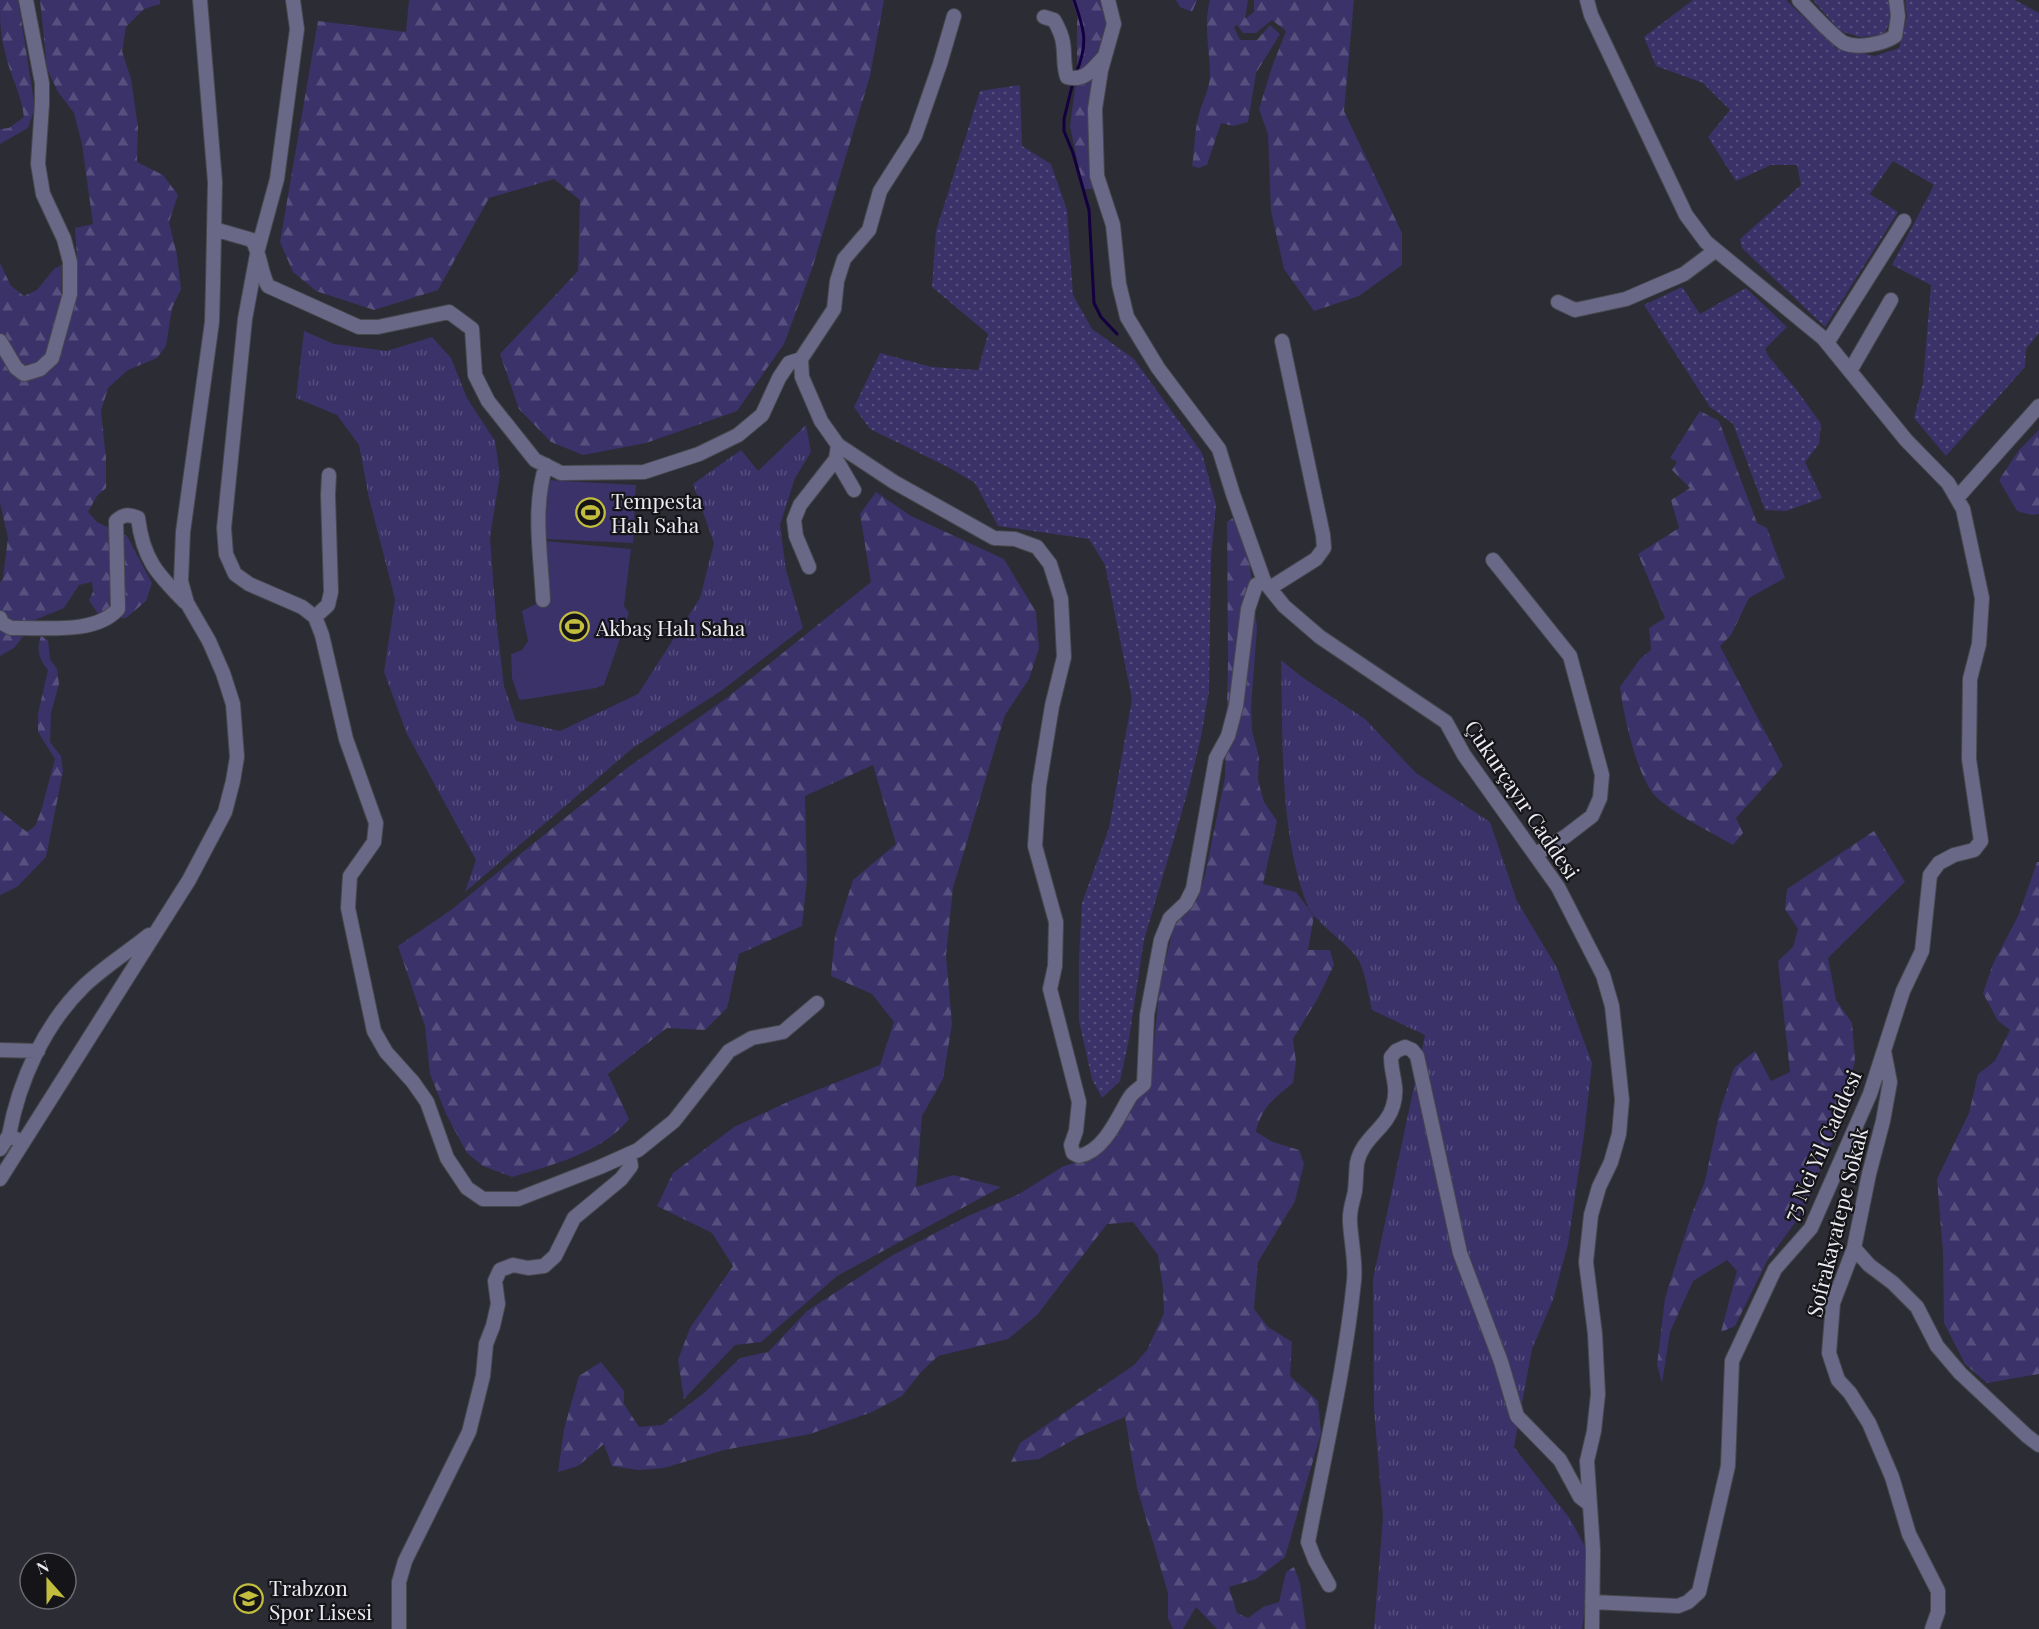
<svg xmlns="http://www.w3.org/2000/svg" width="2039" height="1629" font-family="'Playfair Display',serif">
  <defs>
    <pattern id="grass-tufts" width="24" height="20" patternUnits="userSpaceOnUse" patternTransform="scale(1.5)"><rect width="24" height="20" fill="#3a3268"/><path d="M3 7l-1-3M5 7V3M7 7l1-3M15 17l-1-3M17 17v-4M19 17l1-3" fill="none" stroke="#57507e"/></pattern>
    <pattern id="forest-firs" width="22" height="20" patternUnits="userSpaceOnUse" patternTransform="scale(1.5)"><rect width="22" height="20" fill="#3a3268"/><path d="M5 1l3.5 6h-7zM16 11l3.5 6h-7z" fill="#57507e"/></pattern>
    <pattern id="garden-dots" width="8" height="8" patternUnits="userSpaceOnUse" patternTransform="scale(1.5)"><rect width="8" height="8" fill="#3a3268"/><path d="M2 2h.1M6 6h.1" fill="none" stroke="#57507e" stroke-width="1.8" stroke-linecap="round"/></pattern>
  </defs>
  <rect width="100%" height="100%" fill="#2c2c34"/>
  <path fill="url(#grass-tufts)" d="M304,331L334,344L387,351L432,337L451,358L467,398L495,441L500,475L490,537L496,618L504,686L516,721L560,731L638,694L700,598L714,543L693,484L741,450L758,471L806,425L811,452L795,478L780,525L786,570L803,628L721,691L634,747L465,892L476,860L407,734L384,672L395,599L369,498L359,445L337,415L296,398Z
    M1281,660L1302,677L1365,719L1416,773L1490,822L1517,901L1557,968L1592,1063L1584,1135L1568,1244L1553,1300L1532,1349L1514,1447L1570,1519L1593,1561L1582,1629H1374L1383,1517L1374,1409L1373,1279L1425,1035L1372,1010C1368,994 1366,975 1359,961C1350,944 1313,922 1307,904C1279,832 1283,737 1281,660Z"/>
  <path fill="url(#forest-firs)" d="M0,0H18L35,107L28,128L0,144V129L9,128L24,117C21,92 10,76 5,52C0,35 0,18 0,0Z
    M40,0H160V4L144,9L126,27L122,51L131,79L138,127L137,162L163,175L178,195L169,222L177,255L181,289L172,308L166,346L157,358L128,370L108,388L101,411L106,458V488L97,496L88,512L97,522L127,536L152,583L146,601L126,618L98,614L89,600L93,592L92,582L79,585L64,608L37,619L14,648L0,656V583L3,578L8,538L0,503V263L11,286L24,296L37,290L54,269L77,257L75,228L93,224L82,144L74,113L58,92L47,69Z
    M409,0H884L870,76L812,269L784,344L737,411L646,443L583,455L551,442L519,409L500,354L578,271L580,200L554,179L489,198L438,290L374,310L316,291L293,272L280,242L318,21L406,32Z
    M1072,0H1103L1107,15V31L1091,157L1093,189H1083L1070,126L1077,75V15Z
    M1176,0H1197L1192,12L1180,7Z
    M1210,0H1248L1245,19L1254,12V0H1354L1344,111L1402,233V265L1359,296L1314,311L1284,269L1271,211L1268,134L1259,109L1272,67L1286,31L1272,20L1256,33H1243L1237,25L1234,27L1240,40H1257L1270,25L1280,34L1256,73L1248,122L1233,126L1221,123L1207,165L1199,168L1192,166C1195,150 1194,130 1199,115C1202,101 1210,89 1210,75C1210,49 1203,26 1210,0Z
    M1700,411L1719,421L1757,523L1767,528L1785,578L1749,598L1731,635L1720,646L1783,766L1736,818L1743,833L1733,845C1713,833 1665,810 1652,792C1635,768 1624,717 1620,687L1640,659L1651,650L1649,628L1665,618L1638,554L1679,528L1671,500L1690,488L1672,470L1677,462L1670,458Z
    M2039,430V514L2032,515L2017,511L1999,480L2019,450Z
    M876,492L911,516L1004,559L1036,612L1039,648L1029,679L1005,715L953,888L946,955L952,1024L943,1079L922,1116L916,1187L953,1175L1001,1187L837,1276L761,1342L735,1345L684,1399L678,1360L690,1328L733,1266L712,1233L657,1206L673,1173L734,1127L792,1100L880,1065L894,1022L872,994L831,976L835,936L853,880L896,844L873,765L805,796L807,879L802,926L739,954L727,1008L705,1030L667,1028L608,1074L629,1119C602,1153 552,1165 512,1177L483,1166L467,1153L446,1114L430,1074L425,1026L398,946L451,910L627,768L728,697L871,582L860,514Z
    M1233,518L1248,549L1257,628L1251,707L1252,731L1259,757L1258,780L1264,802L1277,821L1263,884L1296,892L1314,916L1308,950H1330L1334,965L1318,998L1293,1039L1296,1062L1293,1083C1274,1098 1261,1108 1256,1132L1273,1142L1299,1150L1304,1164L1295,1201L1258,1262L1254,1309L1268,1327L1292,1342L1290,1376L1318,1401L1321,1433L1285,1557L1256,1579L1229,1587L1237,1613L1248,1618L1263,1607L1279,1602L1286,1572L1294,1567L1300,1583L1306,1629H1217L1196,1607L1183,1629H1173L1168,1618V1593L1137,1488L1125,1417L1082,1435L1039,1459L1011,1462L1020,1443L1134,1365L1147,1350L1164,1313L1163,1288L1158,1255L1133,1222L1107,1224L1037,1315L1008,1339L938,1356L921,1372L902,1396L872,1412L810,1434L724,1450L664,1468L638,1470L612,1466L604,1444L578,1466L558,1472L564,1429L579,1376L601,1362L624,1391V1404L639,1427L662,1425L704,1393L740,1358L768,1352L807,1311L893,1255L968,1216L1019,1194L1062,1167L1090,1157L1119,1131L1139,1097L1150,1086L1160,982L1174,926L1197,900L1205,875L1225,777L1228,663L1227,522Z
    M41,636L48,640L50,659L57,669L59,684L51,713L50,742L61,756L63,771L46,857L17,887L0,895V811L27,832L35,826L41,811L55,759L38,732V714L48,670C39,659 36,650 41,636Z
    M1874,831L1905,882L1828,958L1836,1000L1852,1023L1855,1060L1843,1118L1800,1216L1767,1261L1735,1326L1721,1332L1737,1271L1727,1260L1693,1281L1670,1332L1662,1383L1657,1365L1665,1298L1691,1216L1705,1181L1720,1110L1734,1068L1755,1051L1771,1081L1790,1072L1778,961L1793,947L1798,929L1785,909L1787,889Z
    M2037,862H2039V1374L1987,1383L1965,1364L1944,1323L1943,1253L1937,1179L1969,1113L1978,1074L1995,1061L2010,1030L1998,1021L1983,993L1993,964L2019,914Z"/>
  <path fill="url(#garden-dots)" d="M1693,0H1786L1836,48L1875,56L1899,48L1907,17L1905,0H2015L2039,13V333L2026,349L2025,367L1946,456L1914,418L1923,383L1931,285L1892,265L1934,185L1893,161L1870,194L1898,212L1825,327L1742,248L1740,239L1801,185L1797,165H1771L1736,181L1708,137L1730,110L1703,83L1656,66L1644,37Z
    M1813,0H1889L1890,21L1884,35L1860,37L1840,31Z
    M1020,85L1022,146L1051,164L1067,210L1073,295L1092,329L1134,359L1202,453L1216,505L1211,558L1209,691L1201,737L1188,791L1144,940L1129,1039L1120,1081L1102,1098L1092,1079L1079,1021V958L1082,903L1109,828L1132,699L1105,565L1089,539L998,526L975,483L946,466L870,429L854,407L880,353L932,367L978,370L988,334L932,287L936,231L980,91Z
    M1682,287L1700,314L1746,288L1787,327L1765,349L1769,357L1796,389L1821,424L1819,444L1805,462L1822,498L1786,511L1765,510L1733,424L1710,407L1644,305Z"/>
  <path fill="#3a3268" d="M547,480L636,485L633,543L544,539Z
    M545,541L631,549L624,606L629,613L604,685L596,688L522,700L519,699L512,678L511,654L522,650L528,641L522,611L536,604L545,596Z"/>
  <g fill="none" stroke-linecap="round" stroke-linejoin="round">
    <path stroke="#14003f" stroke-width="3" d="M1074,0C1084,29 1089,43 1076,73
      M1073,82L1064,119V131L1073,153L1089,210L1094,303L1101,317L1117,334"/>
    <defs>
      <path id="minor" d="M293,0L297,29L277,179L258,249L245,319L224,528L226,554L235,574L249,584L302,607L315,617L322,635L346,739L376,823L374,842L350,876L348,908L374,1031L386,1052L413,1082L427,1102L447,1158L467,1188L483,1199H518L600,1167L638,1150L674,1121L729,1051L752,1038L783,1032L817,1003
        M1108,0L1114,24L1101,70L1095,109L1097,176L1113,225L1119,284L1127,317L1158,368L1219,449L1233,494L1264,581L1284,606L1320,637L1446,722L1464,755L1558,887L1603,975L1612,1006L1622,1100L1619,1134L1611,1162L1599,1187L1591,1215L1586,1262L1595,1334L1598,1394L1594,1431L1587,1461L1593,1550L1592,1629
        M1587,0L1591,15L1686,215L1706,242L1823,338L1906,440L1948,483L1963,509L1982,598L1979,644L1970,679L1969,759L1981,841L1974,850L1954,855L1939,863L1930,875L1922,951L1903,991L1870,1094L1811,1228L1775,1269L1732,1361L1728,1466L1699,1592L1688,1602L1678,1606L1592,1602
        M1799,0C1809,10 1833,37 1844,43C1858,49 1883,44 1895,36L1898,16L1896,0
        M954,16L940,64L915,136L880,191L869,230L844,259L837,281L834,309L801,359L802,377L821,421L838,445L894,482L994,538L1015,539L1037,547L1050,564L1061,599L1064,657L1052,706L1039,786L1035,846L1056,922L1055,966L1050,989L1079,1102L1076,1131L1071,1145L1073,1153L1079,1156C1105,1151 1118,1116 1130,1097C1133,1092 1140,1088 1144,1084L1147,1015L1161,940L1170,918L1186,903L1193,889L1216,758L1228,736L1236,706L1248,609L1256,585L1264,581
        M1044,17L1054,20C1058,27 1062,35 1063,43C1065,55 1063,65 1067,77C1084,82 1093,69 1103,58
        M214,229L252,240C261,255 260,271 268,286L359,327H378L449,312L472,329L475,375L488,401L535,460L561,473L644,472L699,454L738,435L762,415L779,378L789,363L801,359
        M1558,302L1575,310L1626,299L1684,274L1716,250
        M0,341L16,368L24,374L40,369L52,358L70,294V262L64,239L43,194L38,164L42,104V83L26,0
        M1827,343L1904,221
        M1850,371L1891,300
        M836,459L854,490
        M1957,498L2039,406
        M1493,560L1570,656L1602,775L1600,798L1592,816L1566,836L1536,854
        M809,567L796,536L794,520L800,505L836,459L838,445
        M1270,588L1316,559L1324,548L1323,535L1282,341
        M543,600C541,556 532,508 546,465
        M315,617L328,605L331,592L328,495L329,475
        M0,618L2,623L11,628C43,627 95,635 118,609L116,521C124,514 128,514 138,518C143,559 157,574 185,602
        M0,1050L38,1051
        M1884,1051L1890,1082L1883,1121L1869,1174L1854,1248L1833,1303L1829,1353L1838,1380L1850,1393L1869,1423L1892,1477L1909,1534L1938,1591V1612L1932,1629
        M23,1143L9,1135C19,1081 44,1025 84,986C104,967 128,952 149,935
        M0,1149L9,1135
        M0,1179L189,880L225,812L233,781L237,757L233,704L223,673L209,641L187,603L181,581L183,532L212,322L213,285L215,182L200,0
        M1854,1248L1869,1265L1893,1283L1917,1307L1937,1346L1960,1373L2027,1436L2039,1445
        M1329,1585L1315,1560L1308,1542C1324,1456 1345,1369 1354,1281C1356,1261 1351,1242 1350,1222C1349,1210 1353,1202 1355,1191C1356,1182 1356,1172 1357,1163C1362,1138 1387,1128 1393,1106C1399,1086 1391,1076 1391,1057L1396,1051L1405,1047L1412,1050L1417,1056L1460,1253L1501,1362L1517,1416L1560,1460L1580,1497L1589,1504
        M399,1629V1582L405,1561L469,1432L483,1376L486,1344L493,1326L498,1304L495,1281L500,1270L513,1265L528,1268L544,1266L555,1256L574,1218L621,1179L631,1166L629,1154"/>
    </defs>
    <use href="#minor" stroke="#47474e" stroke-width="16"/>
    <use href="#minor" stroke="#6a6887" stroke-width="14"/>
  </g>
  <defs>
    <symbol id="stadium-ring" viewBox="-11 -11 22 22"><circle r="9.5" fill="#151418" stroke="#c2bd3f" stroke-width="1.5"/><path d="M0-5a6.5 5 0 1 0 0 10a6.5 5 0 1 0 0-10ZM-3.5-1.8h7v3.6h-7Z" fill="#c2bd3f"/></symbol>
    <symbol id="school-ring" viewBox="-11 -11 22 22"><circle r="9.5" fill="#151418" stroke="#c2bd3f" stroke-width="1.5"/><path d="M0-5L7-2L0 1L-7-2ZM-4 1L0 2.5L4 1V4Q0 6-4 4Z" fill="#c2bd3f"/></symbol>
  </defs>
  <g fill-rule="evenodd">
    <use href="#stadium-ring" x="574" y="496" width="33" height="33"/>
    <use href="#stadium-ring" x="558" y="610" width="33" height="33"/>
    <use href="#school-ring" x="232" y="1582" width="33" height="33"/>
  </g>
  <g text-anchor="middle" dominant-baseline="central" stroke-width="4.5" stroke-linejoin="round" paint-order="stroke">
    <g font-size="21" fill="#ebebf1" stroke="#151418" text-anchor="start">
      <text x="611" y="500">Tempesta<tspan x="611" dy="24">Halı Saha</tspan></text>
      <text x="596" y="627">Akbaş Halı Saha</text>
      <text x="269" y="1587">Trabzon<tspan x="269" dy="24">Spor Lisesi</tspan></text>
    </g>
    <g font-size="21" fill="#ebebf1" stroke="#151418">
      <text transform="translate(1523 799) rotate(56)">Çukurçayır Caddesi</text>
      <text transform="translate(1821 1145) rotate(-66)">75 Nci Yıl Caddesi</text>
      <text transform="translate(1836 1222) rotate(-76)">Sofrakayatepe Sokak</text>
    </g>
  </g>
  <g transform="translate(48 1581) rotate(339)"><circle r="28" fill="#151418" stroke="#6b6a6f" stroke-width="1.5"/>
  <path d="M0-4.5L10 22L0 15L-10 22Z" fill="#c2bd3f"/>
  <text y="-9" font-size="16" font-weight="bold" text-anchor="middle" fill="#ebebf1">N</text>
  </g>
</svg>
